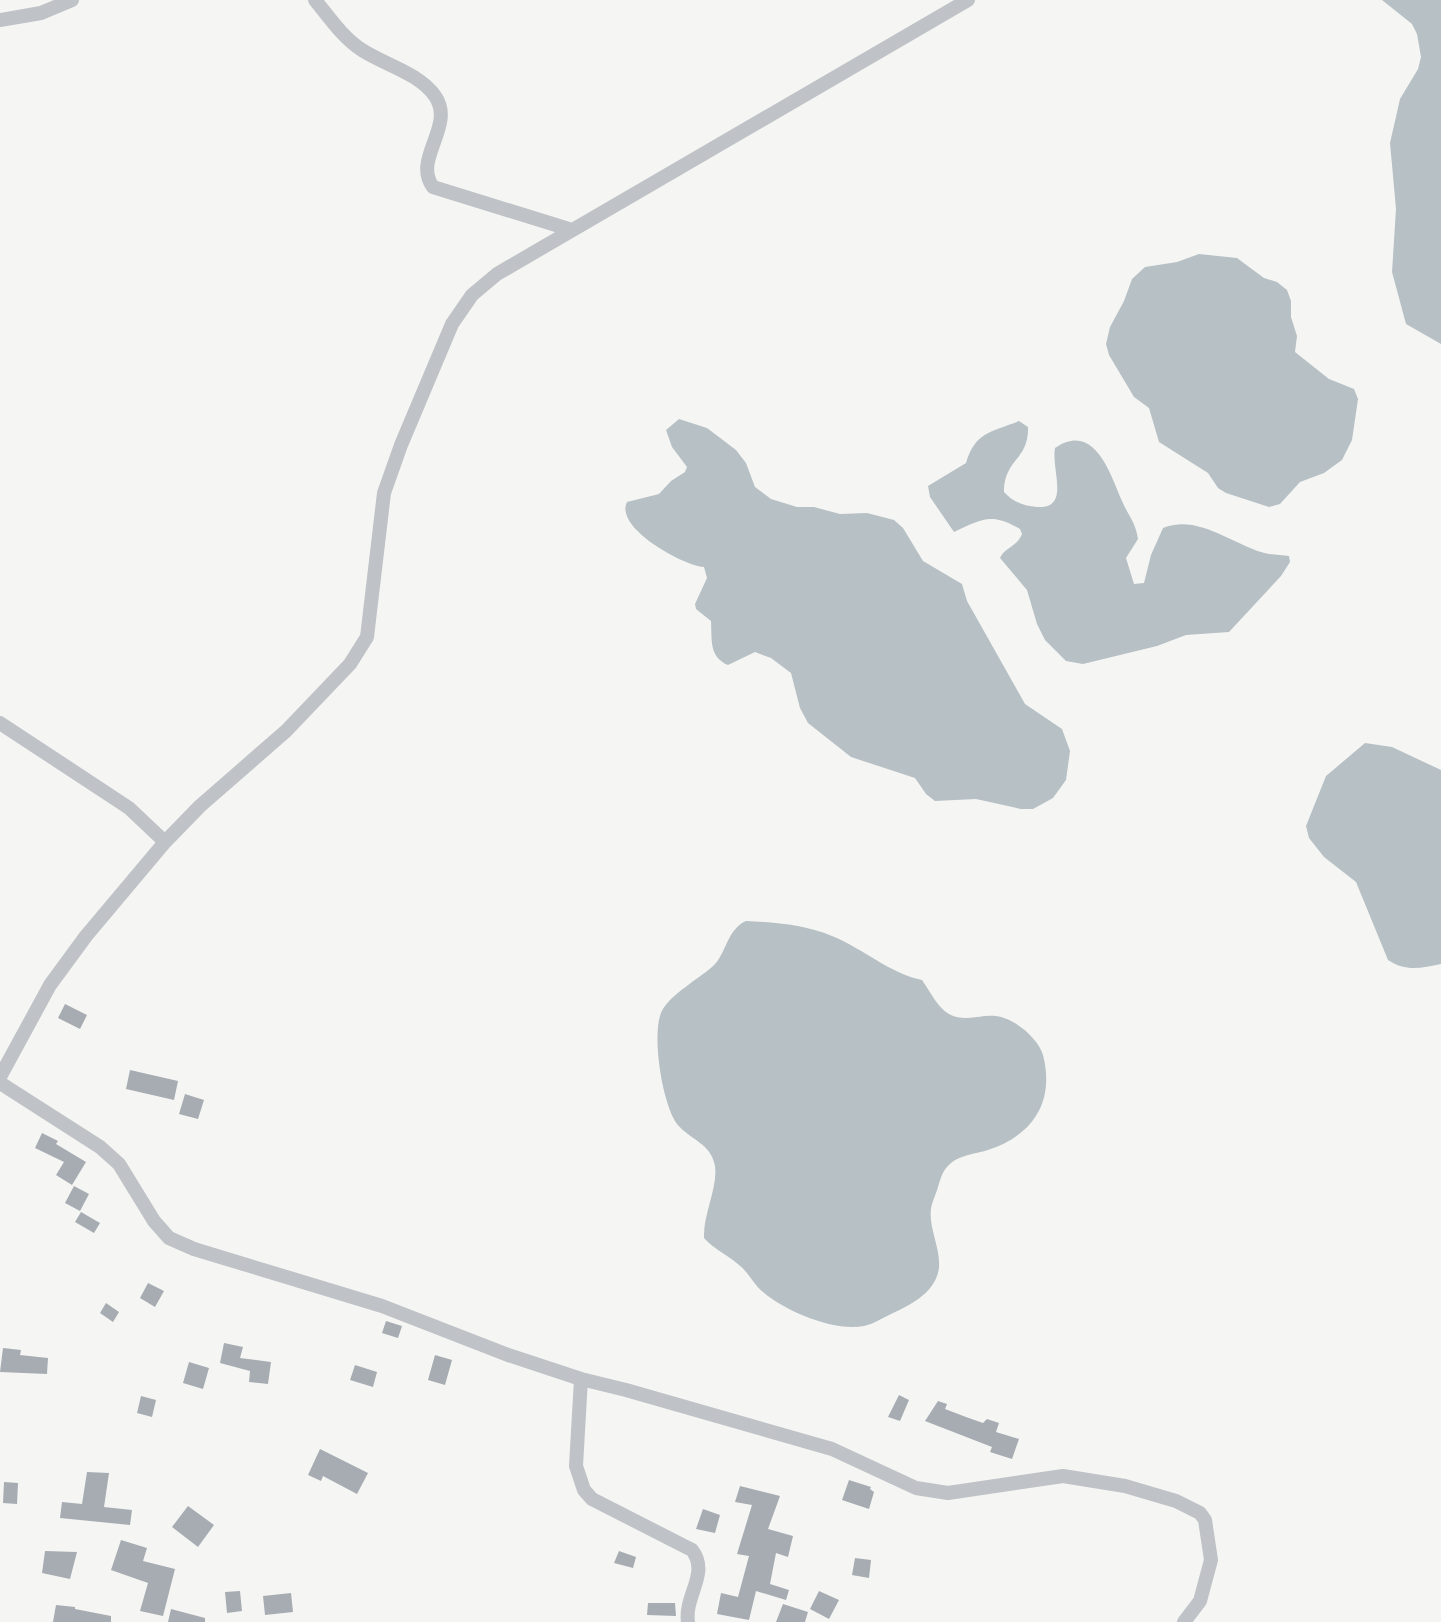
<svg xmlns="http://www.w3.org/2000/svg" width="1441" height="1622" font-family="'DejaVu Sans',sans-serif">
  <rect width="100%" height="100%" fill="#f5f6f3"/>
  <path fill="#b7c0c5" d="M1382,0H1441V344L1406,324L1392,272L1396,209L1390,143L1400,99L1418,69L1421,57L1417,34L1412,24Z
    M1199,254L1237,258L1264,278L1277,282L1287,290L1291,301V317L1297,336L1295,352L1329,379L1354,389L1358,399L1352,440L1342,460L1324,473L1300,482L1280,504L1269,507L1226,493L1218,488L1208,473L1159,442L1149,408L1134,397L1109,355L1106,344L1110,327L1124,301L1132,279L1145,267L1177,262Z
    M679,419L707,428L736,450L746,463L755,487L771,499L797,507H814L840,514L867,513L894,520L903,528L923,561L962,584L967,601L1025,704L1062,729L1070,751L1066,780L1053,798L1033,809H1021L976,799L935,801L926,794L915,778L851,757L808,723L800,708L791,673L771,658L755,652L728,665C709,657 712,640 711,621L696,609L695,604L707,578L704,567C684,566 614,528 627,502L659,494L671,481L685,472L687,467L672,447L666,430Z
    M1019,421L1028,427C1029,460 1004,459 1004,492C1013,502 1023,506 1037,507C1071,509 1051,470 1055,448C1095,421 1110,474 1122,501C1128,515 1136,523 1138,539L1126,558L1134,584L1144,583L1151,555L1163,528C1196,514 1230,542 1261,552C1270,555 1280,555 1289,556L1290,562L1281,576L1229,632L1186,635L1157,646L1083,664L1066,661L1045,640L1037,624L1027,590L1000,558C1005,547 1017,547 1022,534L1020,529C991,512 982,519 954,532L930,497L928,486L966,463C975,432 991,432 1019,421Z
    M1365,743L1392,747L1441,770V964C1421,968 1406,972 1388,960L1356,882L1324,857L1309,838L1306,826L1326,776Z
    M746,921C774,922 806,925 832,936C864,949 889,973 922,980C930,991 938,1009 951,1015C966,1022 981,1014 996,1016C1014,1018 1038,1038 1043,1055C1055,1102 1033,1135 988,1150C975,1154 957,1155 947,1167C942,1172 940,1181 938,1187C936,1194 932,1202 931,1209C928,1230 945,1256 937,1276C930,1295 910,1305 893,1313C884,1317 874,1324 864,1326C834,1332 785,1311 763,1292C754,1285 749,1273 739,1265C728,1255 715,1250 704,1238C703,1214 718,1188 715,1166C711,1143 690,1140 677,1124C662,1104 650,1029 663,1009C672,994 698,979 712,967C727,954 726,930 746,921Z"/>
  <path fill="#a6acb2" d="M65,1004L87,1015L80,1029L58,1018Z
    M130,1070L178,1081L174,1100L126,1089Z
    M185,1094L204,1100L198,1119L179,1114Z
    M42,1133L58,1141L56,1144L86,1162L72,1185L56,1175L64,1162L35,1148Z
    M74,1186L89,1194L80,1211L65,1203Z
    M81,1212L100,1223L94,1233L75,1222Z
    M148,1283L164,1291L155,1307L140,1298Z
    M106,1303L119,1312L113,1322L100,1313Z
    M386,1321L402,1326L398,1338L382,1333Z
    M224,1343L243,1347L240,1358L271,1362L268,1384L249,1382L250,1371L220,1363Z
    M3,1348L21,1350L20,1355L48,1358L47,1374L0,1372Z
    M435,1355L452,1360L445,1385L428,1380Z
    M189,1362L209,1368L203,1389L183,1383Z
    M355,1365L377,1372L373,1387L350,1380Z
    M899,1395L909,1400L900,1421L888,1417Z
    M141,1396L156,1400L152,1417L137,1413Z
    M938,1401L947,1404L945,1409L966,1417L983,1423L987,1419L999,1423L996,1432L1019,1439L1012,1459L990,1452L992,1447L925,1421Z
    M320,1449L368,1473L357,1494L323,1476L321,1481L308,1475Z
    M87,1472L109,1473L104,1507L132,1510L130,1525L60,1518L62,1502L82,1504Z
    M849,1480L871,1487L870,1489L874,1492L869,1509L842,1500Z
    M4,1482L18,1483L17,1504L3,1503Z
    M740,1486L780,1496L768,1529L793,1536L788,1557L776,1553L770,1584L789,1590L786,1600L756,1591L749,1620L717,1614L721,1593L738,1597L749,1556L737,1554L752,1505L735,1502Z
    M188,1506L214,1525L198,1547L172,1527Z
    M703,1509L720,1515L715,1533L696,1529Z
    M121,1540L147,1548L143,1561L175,1569L163,1616L140,1611L148,1583L111,1570Z
    M45,1551L77,1552L70,1579L42,1573Z
    M619,1551L636,1557L633,1568L614,1563Z
    M855,1558L871,1560L869,1578L852,1575Z
    M240,1591L242,1611L227,1613L225,1592Z
    M819,1591L839,1600L829,1619L810,1609Z
    M291,1593L293,1612L265,1615L263,1596Z
    M648,1603H675L676,1616L647,1615Z
    M783,1604L808,1612L805,1622H776Z
    M56,1605L75,1607V1609L111,1616V1622H53Z
    M171,1609L205,1618V1622H168Z"/>
  <g fill="none" stroke-linecap="round" stroke-linejoin="round">
    <path stroke="#bfc2c6" stroke-width="14" d="M315,0C329,17 343,38 362,50C385,65 419,73 435,96C456,126 412,159 433,187L572,230
      M0,20L41,13L72,0
      M0,723L129,808L165,842
      M0,1077L50,985L86,936L165,842L200,806L286,731L350,664L367,637L384,493L401,445L452,324L472,295L497,274L968,0
      M0,1083L100,1147L119,1164L154,1221L169,1238L194,1249L382,1306L508,1355L581,1379L626,1390L832,1449L916,1488L948,1493L1063,1476L1125,1486L1176,1501L1200,1513L1205,1520L1211,1560L1200,1601L1184,1622
      M581,1379L576,1466L584,1490L592,1499L692,1550C710,1573 684,1596 688,1622"/>
  </g>
</svg>
